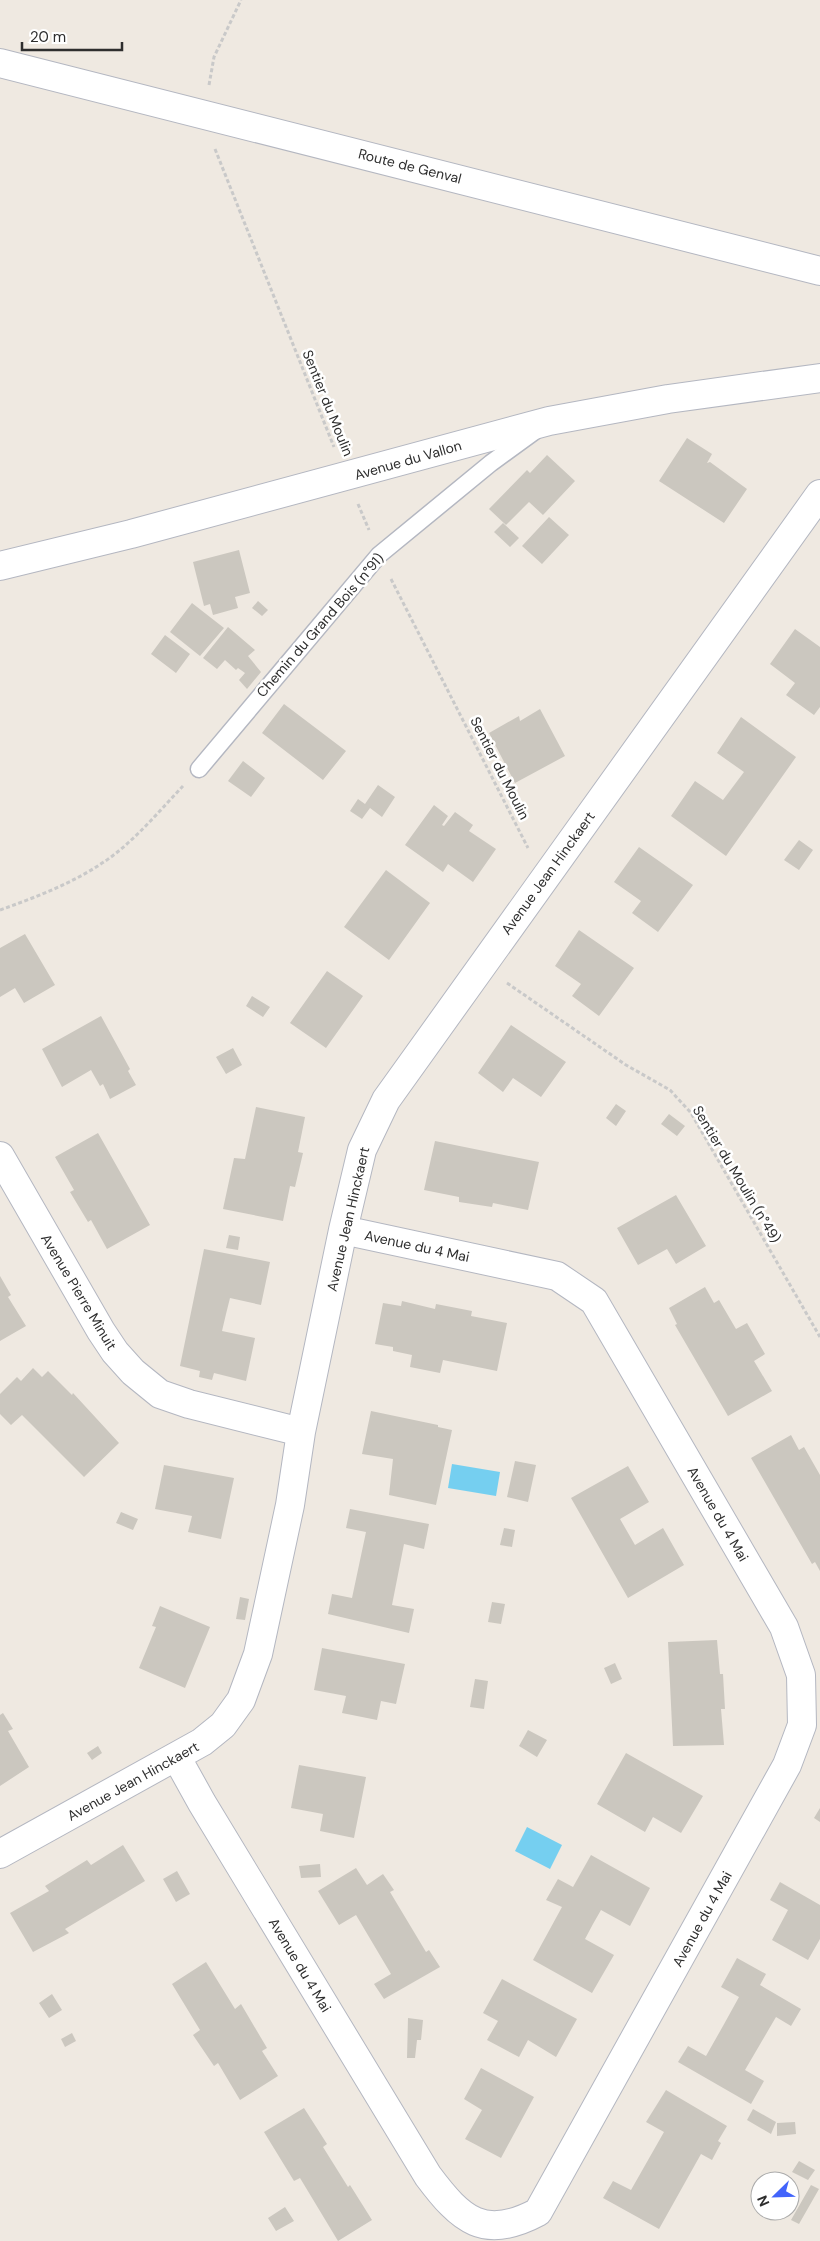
<svg xmlns="http://www.w3.org/2000/svg" width="820" height="2241" font-family="'DM Sans',sans-serif">
  <rect width="100%" height="100%" fill="#efe9e1"/>
  <path fill="#75cff0" d="M452,1464L500,1472L496,1496L448,1488Z
    M527,1827L562,1845L550,1869L515,1851Z"/>
  <path fill="#cbc7bf" d="M687,438L712,454L707,463L710,462L747,489L724,523L659,481Z
    M547,455L575,481L543,515L529,502L506,525L489,509L527,470L530,473Z
    M549,517L569,535L542,564L522,546Z
    M503,523L519,538L510,547L494,532Z
    M239,550L250,593L235,597L238,608L213,615L210,604L204,606L193,562Z
    M258,601L268,610L262,616L252,608Z
    M192,603L224,628L200,656L170,632Z
    M228,627L255,650L248,656L261,672L247,689L239,680L245,673L238,668L236,670L225,660L217,669L203,658Z
    M795,629L820,647V707L814,715L786,695L795,683L770,664Z
    M165,635L190,654L176,673L151,654Z
    M284,704L346,751L323,780L262,733Z
    M540,709L565,756L515,783L489,733L519,716L520,721Z
    M741,717L796,757L726,856L671,816L695,781L723,800L744,772L717,753Z
    M243,761L265,778L251,797L228,781Z
    M378,785L395,797L382,817L370,808L362,819L350,811L358,799L365,804Z
    M434,805L448,816L442,825L444,826L455,812L473,825L469,831L496,849L473,882L448,864L443,872L405,845Z
    M799,840L813,850L799,870L784,860Z
    M639,847L693,885L658,932L632,913L641,901L614,882Z
    M386,870L430,903L389,960L344,927Z
    M579,930L634,968L599,1016L572,996L581,984L555,966Z
    M25,934L55,985L24,1003L15,988L0,997V948Z
    M327,971L363,996L326,1048L290,1023Z
    M252,996L270,1007L263,1017L246,1006Z
    M101,1016L130,1069L128,1071L136,1085L110,1099L103,1084L100,1086L91,1070L62,1087L42,1049Z
    M511,1025L566,1062L541,1097L513,1078L503,1092L478,1073Z
    M233,1048L242,1065L226,1074L216,1057Z
    M616,1104L626,1111L616,1126L606,1118Z
    M256,1107L305,1117L298,1152L303,1153L295,1187L290,1186L283,1221L223,1209L234,1158L245,1159Z
    M669,1114L685,1126L677,1136L661,1124Z
    M98,1133L150,1225L107,1249L91,1220L88,1222L70,1192L74,1190L55,1157Z
    M435,1141L539,1162L528,1210L493,1203L492,1207L459,1202V1197L424,1190Z
    M676,1195L706,1246L676,1264L667,1249L638,1265L617,1228Z
    M229,1235L240,1237L238,1250L226,1248Z
    M204,1249L270,1262L261,1305L230,1298L226,1314L222,1331L255,1338L246,1381L214,1373L212,1380L199,1377L200,1371L180,1366Z
    M0,1276L11,1295L8,1297L26,1326L0,1341Z
    M705,1287L714,1303L719,1300L736,1329L747,1323L765,1354L754,1361L772,1391L728,1416L675,1325L677,1324L669,1308Z
    M402,1301L435,1309L436,1304L472,1311L471,1316L507,1323L497,1371L443,1360L440,1373L410,1367L412,1355L393,1351V1347L375,1344L383,1303L401,1306Z
    M33,1368L42,1377L48,1371L72,1395L73,1393L119,1443L84,1477L22,1415L11,1425L0,1414V1394L17,1377L21,1381Z
    M371,1411L438,1425V1427L452,1430L436,1505L389,1495L393,1459L362,1454Z
    M791,1435L799,1450L804,1447L820,1475V1571L815,1562L812,1564L751,1458Z
    M515,1461L536,1465L528,1502L507,1497Z
    M164,1465L234,1478L221,1539L188,1532L192,1516L155,1509Z
    M628,1466L649,1502L620,1519L635,1545L663,1528L684,1565L628,1598L571,1498Z
    M350,1509L429,1524L424,1549L404,1544L392,1605L414,1609L409,1633L328,1614L332,1594L352,1598L366,1532L346,1528Z
    M121,1512L138,1519L133,1530L116,1523Z
    M504,1528L515,1530L512,1547L500,1545Z
    M240,1597L249,1599L245,1620L236,1619Z
    M492,1602L505,1604L501,1624L488,1622Z
    M160,1606L210,1627L185,1688L139,1668L156,1627L152,1626Z
    M717,1640L720,1674H723L725,1709H721L724,1745L673,1746L668,1642Z
    M322,1648L405,1664L396,1704L381,1701L377,1720L342,1713L346,1696L314,1690Z
    M615,1663L622,1679L611,1684L604,1668Z
    M475,1679L488,1681L484,1709L470,1707Z
    M3,1713L13,1729L8,1731L29,1767L0,1786V1715Z
    M528,1730L547,1740L537,1757L519,1746Z
    M98,1746L102,1753L92,1760L87,1753Z
    M626,1753L703,1796L681,1833L653,1817L645,1832L597,1804Z
    M299,1765L366,1777L354,1838L320,1831L323,1814L291,1808Z
    M820,1808V1822L814,1818Z
    M123,1845L145,1881L65,1929L69,1933L33,1952L10,1913L49,1891L45,1886L87,1860L91,1865Z
    M591,1855L650,1888L630,1926L601,1910L593,1924L585,1939L614,1955L592,1993L533,1960L562,1907L546,1900L558,1879L573,1887Z
    M320,1864L321,1877L301,1878L299,1866Z
    M356,1868L367,1885L383,1874L394,1890L390,1892L426,1952L429,1950L440,1967L384,1999L374,1984L391,1974L356,1915L339,1925L318,1891Z
    M177,1871L190,1894L176,1902L163,1879Z
    M780,1882L820,1905V1939L808,1960L772,1940L788,1910L770,1900Z
    M737,1958L766,1974L760,1985L801,2009L791,2026L776,2017L745,2070L764,2081L751,2104L678,2062L688,2046L706,2056L723,2026L739,1997L721,1987Z
    M206,1962L235,2009L241,2004L267,2048L262,2051L278,2076L240,2100L218,2063L214,2066L193,2035L200,2030L172,1984Z
    M502,1979L577,2019L556,2057L528,2040L519,2057L487,2040L498,2021L483,2013Z
    M52,1994L62,2010L49,2018L39,2003Z
    M408,2018L423,2020L421,2040H417L415,2058H407Z
    M72,2033L76,2041L65,2047L61,2039Z
    M481,2068L534,2097L501,2158L465,2139L482,2110L464,2099Z
    M666,2090L727,2126L718,2141L721,2143L712,2160L701,2154L659,2229L603,2198L613,2181L631,2190L664,2132L646,2122Z
    M304,2108L327,2144L323,2147L348,2187L350,2185L372,2220L338,2241L300,2178L294,2181L264,2132Z
    M753,2109L776,2122L771,2134L747,2120Z
    M795,2122L796,2134L777,2136V2123Z
    M799,2161L815,2170L808,2180L792,2172Z
    M811,2185L819,2189L799,2224L791,2220Z
    M285,2207L294,2221L276,2231L268,2218Z"/>
  <g fill="none" stroke-linecap="round" stroke-linejoin="round">
    <defs>
      <path id="lane" d="M199,769L379,555L491,463L535,431"/>
      <path id="street" d="M0,566L131,534L549,421L668,399L820,378
        M0,1156L101,1331L115,1352L133,1372L160,1394L189,1404L301,1432
        M177,1758L202,1803L428,2176C461,2220 484,2241 538,2212L787,1765L802,1725L801,1675L784,1627L594,1301L557,1276L343,1230
        M0,1854L202,1742L223,1725L241,1700L258,1654L290,1505L301,1432L343,1230L362,1150L386,1100L820,494"/>
      <path id="secondary" d="M0,63L820,271"/>
    </defs>
    <use href="#lane" stroke="#b4b7c1" stroke-width="19"/>
    <use href="#street" stroke="#b4b7c1" stroke-width="30"/>
    <use href="#secondary" stroke="#b4b7c1" stroke-width="30"/>
    <path stroke="#c9c9c9" stroke-width="3" stroke-dasharray="4 2.5" stroke-linecap="butt" d="M209,85L214,57L241,0
      M215,149L334,447
      M358,504L369,530
      M391,579L528,848
      M0,910C45,894 94,875 129,842C148,825 165,805 183,786
      M507,983L626,1065L670,1090L691,1113L820,1337"/>
    <use href="#lane" stroke="#fff" stroke-width="16"/>
    <use href="#street" stroke="#fff" stroke-width="28"/>
    <use href="#secondary" stroke="#fff" stroke-width="28"/>
  </g>
  <g text-anchor="middle" dominant-baseline="central" stroke-width="5" stroke-linejoin="round" paint-order="stroke">
    <g font-size="14" fill="#2e2e2e" stroke="#fff">
      <text transform="translate(410 166) rotate(14)">Route de Genval</text>
      <text transform="translate(328 403) rotate(68)">Sentier du Moulin</text>
      <text transform="translate(408 460) rotate(-16)">Avenue du Vallon</text>
      <text transform="translate(320 625) rotate(-49)">Chemin du Grand Bois (n°91)</text>
      <text transform="translate(500 768) rotate(63)">Sentier du Moulin</text>
      <text transform="translate(548 873) rotate(-54)">Avenue Jean Hinckaert</text>
      <text transform="translate(737 1174) rotate(59)">Sentier du Moulin (n°49)</text>
      <text transform="translate(348 1219) rotate(-77)">Avenue Jean Hinckaert</text>
      <text transform="translate(417 1246) rotate(12)">Avenue du 4 Mai</text>
      <text transform="translate(79 1292) rotate(59)">Avenue Pierre Minuit</text>
      <text transform="translate(718 1514) rotate(60)">Avenue du 4 Mai</text>
      <text transform="translate(133 1781) rotate(-29)">Avenue Jean Hinckaert</text>
      <text transform="translate(702 1919) rotate(-61)">Avenue du 4 Mai</text>
      <text transform="translate(300 1965) rotate(59)">Avenue du 4 Mai</text>
    </g>
  </g>
  <g transform="translate(775 2196) rotate(247)"><circle r="24" fill="#ffffff" stroke="#ababab"/>
  <path d="M0-4L9 19L0 12L-9 19Z" fill="#4264fb"/>
  <text y="-8" font-size="14" font-weight="bold" text-anchor="middle" fill="#2e2e2e">N</text>
  </g>
  <path d="M22 42v8h100v-8" fill="none" stroke="#2e2e2e" stroke-width="2.5"/>
  <text x="30" y="42" font-size="15" fill="#2e2e2e" stroke="#ffffff" stroke-width="4" paint-order="stroke">20 m</text>
</svg>
